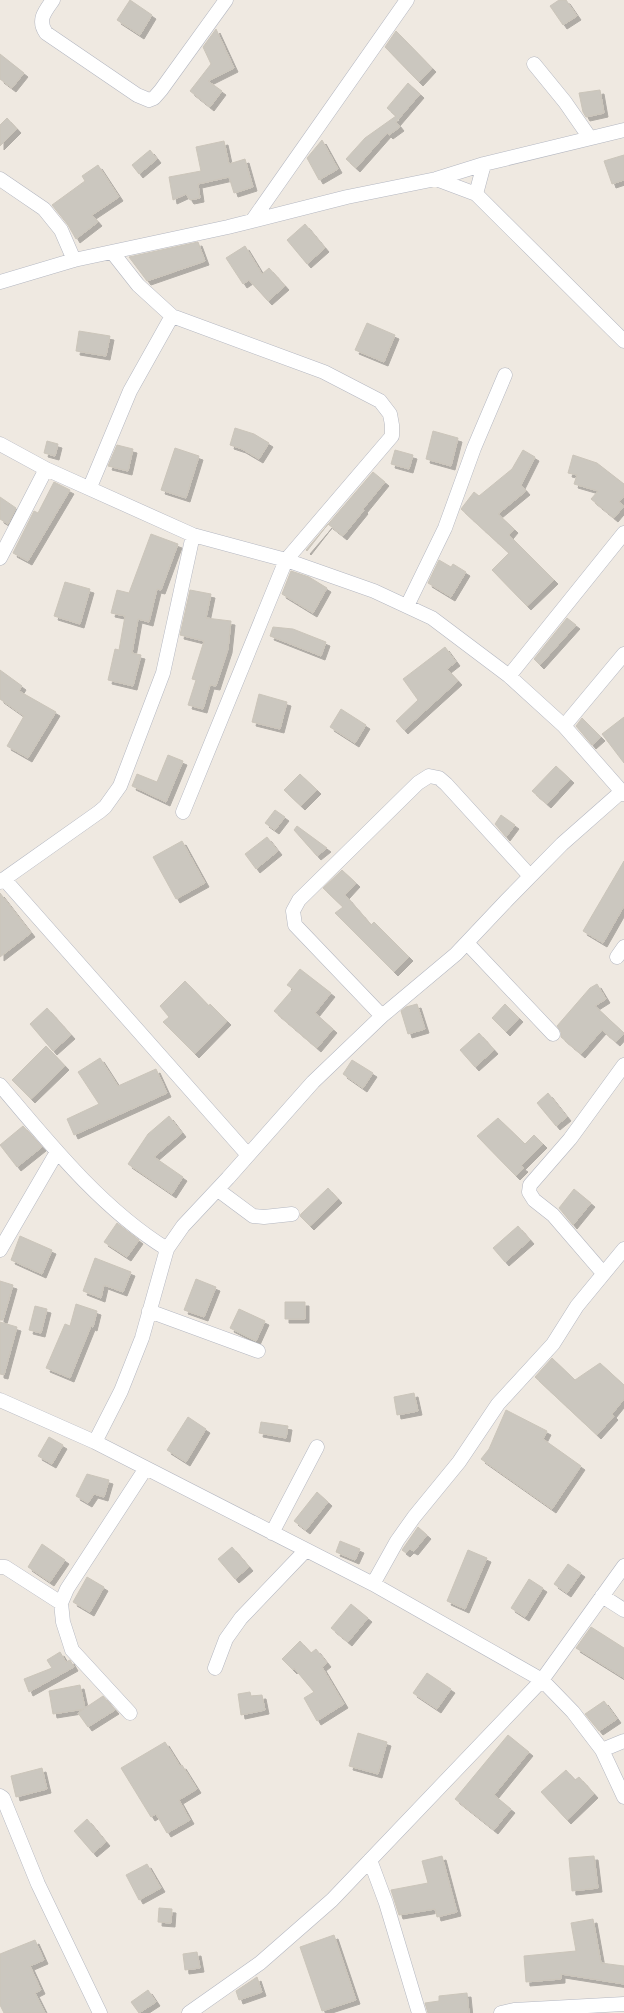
<svg xmlns="http://www.w3.org/2000/svg" width="624" height="2013" font-family="Quicksand,sans-serif">
  <defs>
    <filter id="shadow"><feDropShadow dx="4" dy="4" stdDeviation="0" flood-color="#0004"/></filter>
  </defs>
  <rect width="100%" height="100%" fill="#efe9e1"/>
  <path fill="#cbc7bf" stroke="#cbc5ba" filter="url(#shadow)" d="M130,0L152,15L140,35L117,20Z
    M559,0H566L577,16L563,25L550,6Z
    M216,29L234,68L208,81L222,91L210,107L190,91L211,64L203,47Z
    M396,31L432,68L419,82L385,47Z
    M0,54L24,73L12,88L0,79Z
    M408,83L420,94L396,122L400,127L389,135L387,133L356,168L346,159L365,138L396,116L387,108Z
    M600,90L604,113L586,117L583,112L579,93Z
    M7,118L17,129L0,146V125Z
    M322,140L338,169L319,180L307,158Z
    M224,141L229,164L245,159L253,187L234,193L229,177L198,184L200,198L190,200L186,194L173,200L169,177L201,171L196,147Z
    M150,150L157,159L139,174L132,165Z
    M624,155V180L612,184L604,161Z
    M98,165L119,197L92,215L98,222L76,239L68,225L52,205L85,181L82,176Z
    M305,224L325,248L307,264L287,240Z
    M198,242L205,261L147,281L129,257Z
    M245,246L262,274L269,268L285,286L268,301L249,280L243,284L226,258Z
    M367,323L395,335L384,362L355,350Z
    M79,331L110,336L106,356L76,351Z
    M235,428L254,434L269,443L259,459L242,449L230,445Z
    M433,431L458,438L451,466L426,459Z
    M47,441L58,444L55,456L44,453Z
    M117,445L133,449L128,471L108,466Z
    M175,448L199,456L186,498L161,490Z
    M395,450L413,455L409,469L391,464Z
    M523,450L535,457L521,485L526,491L498,514L514,529L509,535L554,580L527,606L492,570L509,553L461,509L474,492L479,496L512,469Z
    M573,455L597,463L624,484V496L619,502L624,506L614,518L591,499L598,491L574,484L577,475L568,473Z
    M373,472L385,482L363,509L364,510L343,536L328,524L307,551L306,550Z
    M54,482L70,490L28,561L13,553L34,511L38,513Z
    M0,497L16,508L8,524L0,519Z
    M151,534L178,544L161,590L157,589L149,622L138,619L132,653L141,655L133,686L108,680L115,649L119,650L125,616L111,613L117,590L129,593Z
    M439,560L451,567L453,564L466,572L451,597L428,583Z
    M291,571L309,577L327,588L313,613L282,594Z
    M65,582L90,589L80,624L54,616Z
    M190,590L211,594L206,618L231,621L228,649L216,686L210,685L203,709L188,705L196,680L192,679L204,641L180,635Z
    M567,618L576,625L540,665L534,659Z
    M273,627L293,629L326,642L321,656L270,636Z
    M445,647L456,662L447,669L458,681L404,730L396,721L418,700L403,679Z
    M0,670L22,686L19,691L56,712L28,758L7,746L24,716L0,699Z
    M259,694L287,702L280,729L252,722Z
    M341,709L366,725L355,743L330,727Z
    M624,717V763L602,734Z
    M582,718L601,737L592,745L576,726Z
    M168,755L183,761L166,802L132,786L137,774L157,782Z
    M556,766L570,779L547,804L532,791Z
    M300,774L317,790L301,806L284,790Z
    M275,810L285,817L275,830L265,823Z
    M501,815L515,825L506,837L495,824Z
    M297,826L327,848L317,856L294,830Z
    M267,837L278,851L256,869L245,854Z
    M182,841L205,883L176,899L153,857Z
    M624,861V906L603,943L583,931Z
    M342,870L356,883L345,895L371,925L374,922L409,957L394,972L335,913L343,907L323,888Z
    M0,893L31,933L0,957Z
    M300,969L331,993L315,1013L333,1029L317,1048L274,1011L293,989L287,985Z
    M185,981L209,1006L210,1004L227,1021L195,1054L163,1022L169,1017L160,1006Z
    M597,984L606,999L595,1006L624,1033L616,1042L602,1030L581,1054L561,1037V1032L557,1026L590,988Z
    M417,1004L425,1029L408,1034L401,1011L406,1007Z
    M505,1004L519,1018L506,1032L492,1018Z
    M47,1008L71,1035L53,1051L30,1024Z
    M479,1033L494,1050L475,1067L460,1050Z
    M46,1046L65,1066L31,1099L12,1080Z
    M100,1058L118,1086L156,1069L167,1093L74,1135L67,1119L99,1104L78,1072Z
    M352,1060L373,1073L363,1088L343,1074Z
    M548,1093L567,1117L556,1126L537,1103Z
    M169,1116L182,1133L154,1157L183,1177L172,1194L128,1164L148,1134Z
    M498,1118L525,1144L534,1135L543,1144L521,1166L524,1168L516,1176L477,1136Z
    M23,1126L42,1147L17,1167L0,1145Z
    M328,1188L338,1199L310,1226L300,1216L301,1214Z
    M574,1189L591,1203L573,1225L559,1208Z
    M117,1223L139,1240L127,1257L104,1242Z
    M518,1226L530,1240L505,1262L493,1248Z
    M20,1236L52,1250L42,1274L11,1260Z
    M95,1258L131,1272L123,1292L104,1285L101,1298L83,1291Z
    M196,1279L216,1287L204,1317L184,1310Z
    M0,1281L13,1285L3,1320H0Z
    M285,1302H305V1319H285Z
    M76,1304L97,1311L93,1327L91,1326L70,1378L46,1368L65,1324L70,1326Z
    M35,1306L47,1309L41,1333L29,1330Z
    M239,1309L265,1321L256,1341L230,1328Z
    M0,1322L17,1327L4,1375L0,1374Z
    M552,1358L575,1380L600,1363L624,1385V1399L612,1414L614,1416L597,1435L535,1377Z
    M414,1393L418,1411L397,1415L394,1397Z
    M506,1410L547,1431L543,1439L581,1466L552,1509L481,1459L489,1449Z
    M188,1417L206,1429L186,1462L167,1450Z
    M261,1422L288,1426L286,1438L259,1433Z
    M49,1437L63,1445L52,1464L38,1456Z
    M87,1474L109,1480L104,1497L94,1494L88,1503L76,1496Z
    M317,1492L328,1502L306,1530L294,1521Z
    M418,1527L427,1535L414,1551L410,1549L406,1553L402,1550Z
    M340,1541L360,1549L355,1560L336,1552Z
    M42,1544L65,1560L50,1582L28,1567Z
    M232,1547L249,1567L235,1579L218,1559Z
    M468,1550L487,1558L465,1609L447,1601Z
    M568,1564L581,1573L567,1593L554,1584Z
    M87,1577L104,1587L90,1612L73,1602Z
    M529,1579L543,1588L525,1617L511,1608Z
    M351,1604L368,1618L348,1642L331,1628Z
    M591,1627L624,1648V1678L576,1648Z
    M300,1641L311,1653L316,1649L327,1663L322,1667L344,1704L317,1721L304,1698L314,1692L294,1668L293,1670L282,1659Z
    M60,1652L66,1662L70,1660L74,1667L29,1692L24,1679L52,1668L47,1660Z
    M427,1673L451,1689L437,1709L413,1693Z
    M80,1685L85,1708L103,1696L115,1710L88,1727L78,1713L84,1709L53,1714L49,1691Z
    M250,1692L251,1696L262,1695L265,1710L241,1715L238,1694Z
    M604,1701L617,1719L599,1731L585,1714Z
    M358,1733L387,1742L378,1774L349,1766Z
    M508,1735L529,1752L494,1795L511,1809L494,1830L455,1799Z
    M165,1742L180,1766L182,1765L197,1789L179,1800L190,1820L167,1833L156,1814L151,1817L121,1768Z
    M42,1768L47,1789L16,1797L11,1776Z
    M566,1770L575,1780L579,1777L594,1794L567,1820L541,1792Z
    M87,1819L106,1842L93,1853L74,1831Z
    M442,1856L457,1912L437,1917L435,1909L399,1915L391,1890L428,1883L422,1861Z
    M594,1856L598,1888L572,1891L569,1858Z
    M147,1864L161,1888L139,1900L126,1875Z
    M159,1908L172,1909L171,1923L158,1922Z
    M593,1919L601,1963L624,1966V1984L561,1974V1979L526,1982L524,1956L576,1951L571,1923Z
    M334,1935L356,2000L322,2011L300,1947Z
    M35,1940L44,1960L30,1966L41,1990L35,1993L45,2013H4L0,2005V1954Z
    M197,1952L200,1968L185,1970L183,1954Z
    M257,1977L262,1992L239,2000L236,1991Z
    M148,1990L156,2002L139,2013L131,2002Z
    M467,1993L469,2013H428L425,2003L439,2001V1996Z"/>
  <g fill="none" stroke-linecap="round" stroke-linejoin="round">
    <defs>
      <path id="minor" d="M53,0C45,11 37,20 46,33L137,95L149,100L154,98L161,90L226,0
        M534,64L565,102L590,138
        M0,179L44,209L61,230L74,260
        M436,179L476,194L624,341
        M476,194L484,164
        M252,221L407,0
        M112,252L138,285L172,316L324,372L380,401L390,414L392,425V436L286,560L183,812
        M0,282L74,260L228,227L347,197L436,179L484,164L624,130
        M0,444L46,469L193,535L286,560L374,591L432,618L509,676L564,726L624,794
        M90,487L130,391L172,316
        M0,558L46,469
        M407,606L445,528L474,448L505,375
        M509,676L624,533
        M564,726L624,654
        M4,879L248,1155
        M0,882L99,812L105,807L120,786L163,673L193,535
        M467,943L553,1034
        M617,957L624,947
        M382,1016L295,925L293,911L299,900L418,783L429,776L439,778L446,784L530,876
        M0,1085C49,1143 102,1209 167,1249
        M218,1190L253,1216L264,1217L292,1214
        M0,1250L57,1152
        M603,1273L553,1215L534,1200L529,1192L530,1185L570,1139L624,1065
        M149,1311L258,1351
        M0,1400L95,1442L373,1584L542,1680L573,1712L602,1750L624,1797
        M95,1442L121,1391L142,1338L167,1249L183,1226L228,1178L313,1082L382,1016L456,954L507,900L562,844L621,792
        M272,1533L317,1447
        M0,1567H5L61,1603
        M373,1584L397,1541L414,1517L459,1462L498,1404L553,1344L577,1306L624,1249
        M602,1596L624,1610
        M215,1668L226,1639L241,1618L306,1550
        M130,1713L72,1650L63,1622L61,1603L67,1589L146,1468
        M602,1750L624,1741
        M0,1796L3,1798L38,1884L100,2013
        M370,1860L386,1903L419,2013
        M189,2013L260,1963L332,1900L542,1680L624,1566
        M501,2013L514,2010L624,2004"/>
    </defs>
    <use href="#minor" stroke="#b4b7c1" stroke-width="15"/>
    <use href="#minor" stroke="#fff" stroke-width="14"/>
  </g>
</svg>
